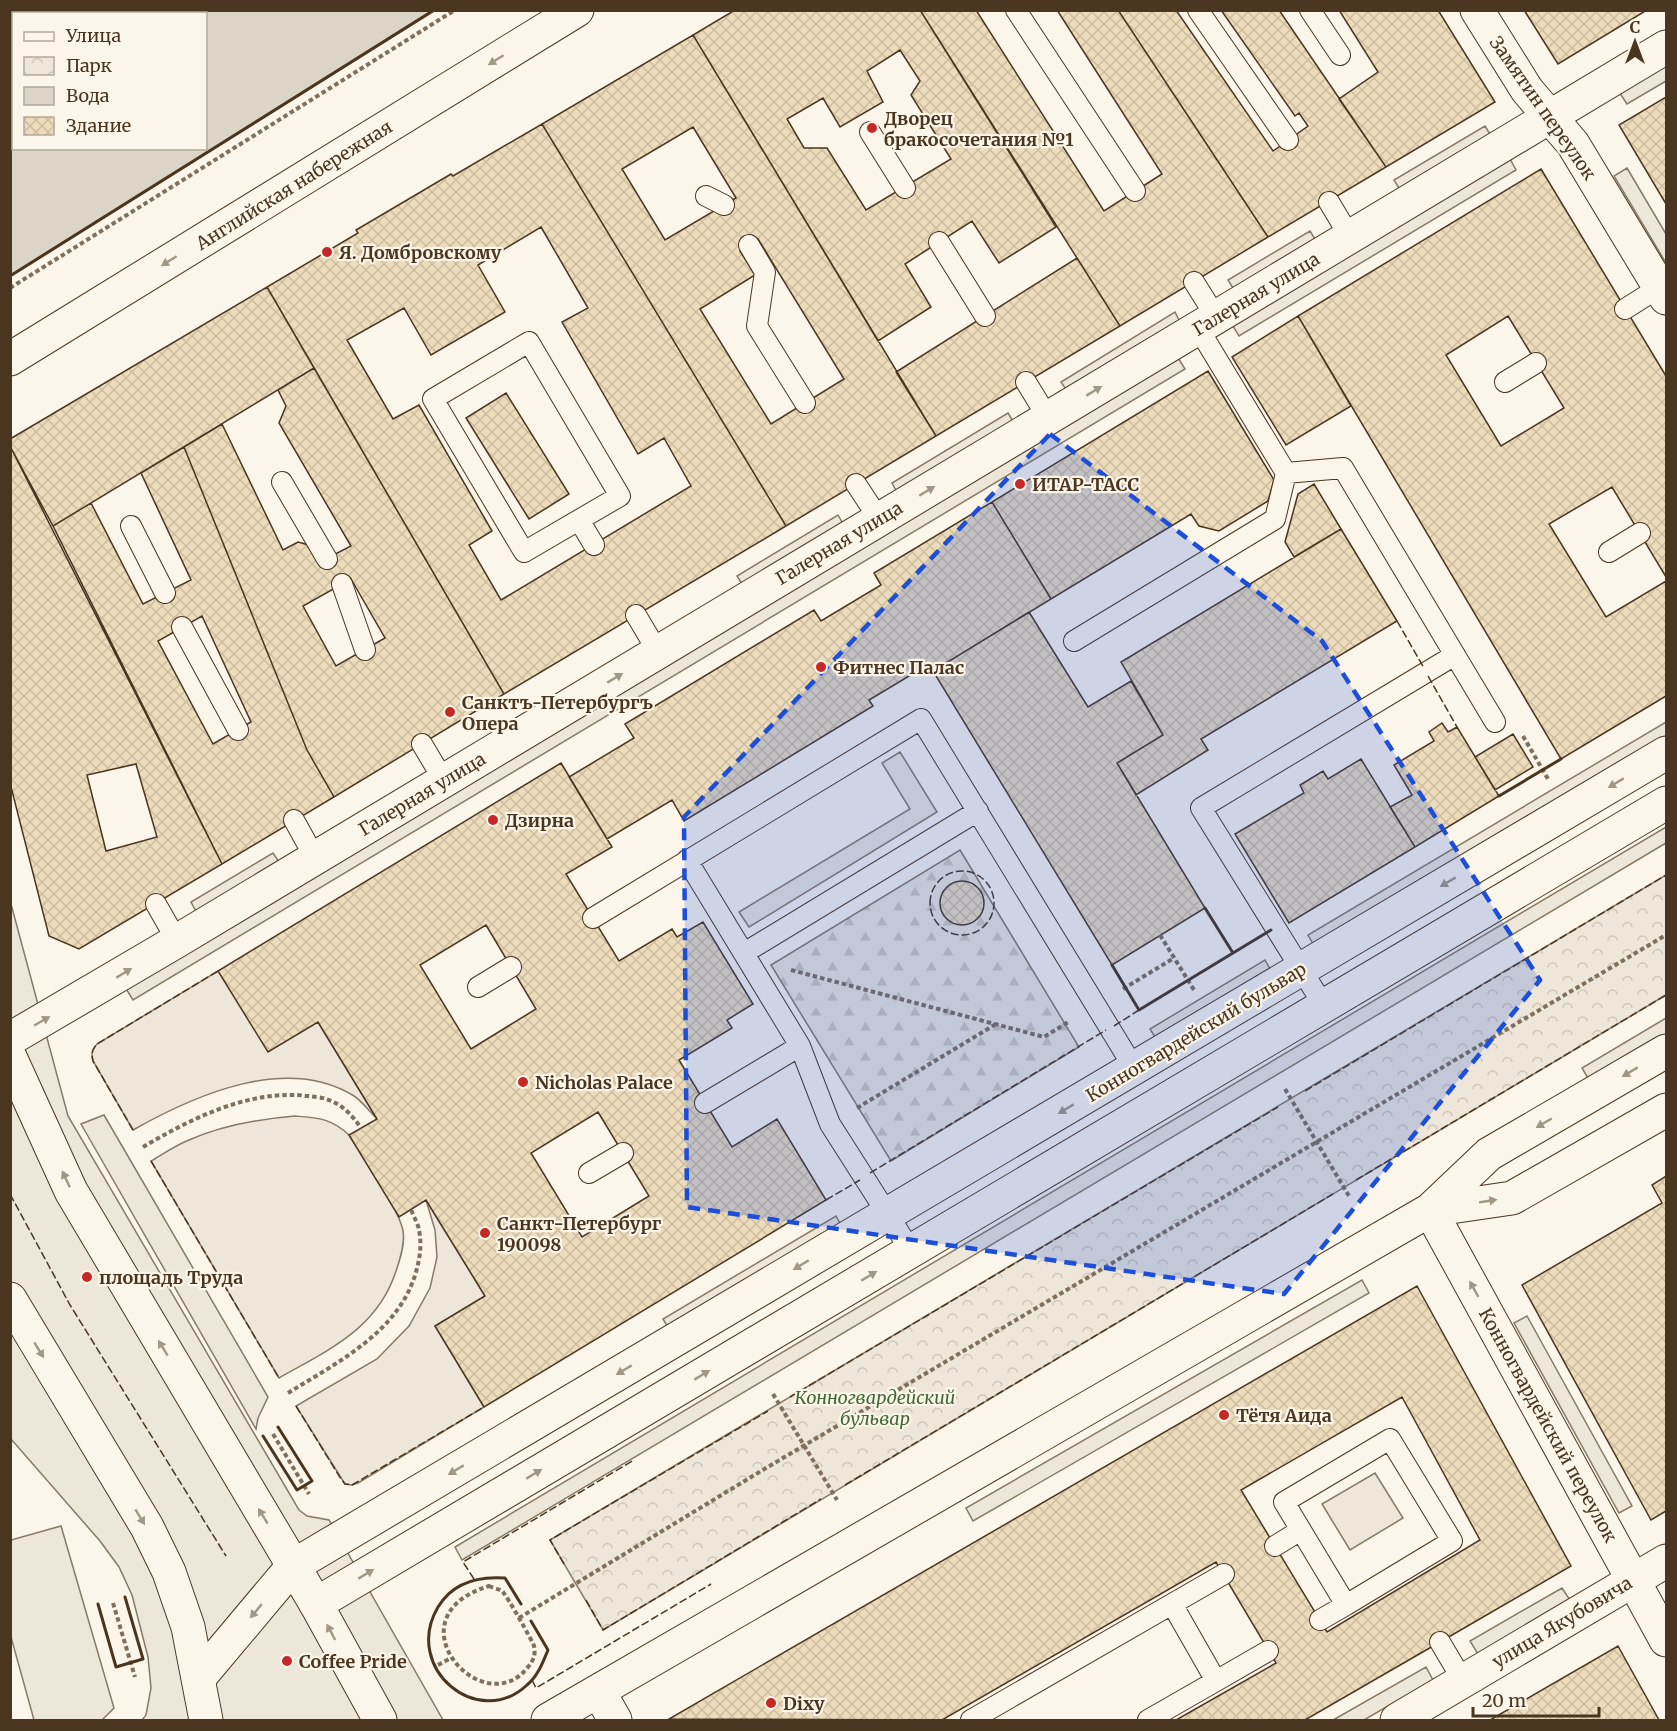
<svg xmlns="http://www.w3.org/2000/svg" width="1677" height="1731" font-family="Merriweather,serif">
  <defs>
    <pattern id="forest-firs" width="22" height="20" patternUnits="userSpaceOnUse" patternTransform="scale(1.5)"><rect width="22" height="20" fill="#ede6d9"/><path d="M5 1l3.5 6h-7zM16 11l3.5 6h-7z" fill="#cdc6ba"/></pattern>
    <pattern id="park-crowns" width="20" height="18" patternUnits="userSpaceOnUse" patternTransform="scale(1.5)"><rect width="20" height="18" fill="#ede6d9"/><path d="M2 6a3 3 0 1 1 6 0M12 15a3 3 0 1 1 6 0" fill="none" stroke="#cdc6ba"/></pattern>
    <pattern id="building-cross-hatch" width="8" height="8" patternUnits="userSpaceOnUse" patternTransform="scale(1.5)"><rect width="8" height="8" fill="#ecdcbc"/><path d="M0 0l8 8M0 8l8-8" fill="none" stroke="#ccbda1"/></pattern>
  </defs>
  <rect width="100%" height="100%" fill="#fbf6e9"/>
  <path fill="#ede6d9" stroke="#887966" stroke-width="1.5" d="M900,752L937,812L749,927L739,912L910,809L882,763Z
    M218,971L318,1022L377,1119C369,1111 362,1101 354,1096C287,1054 195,1095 133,1130L93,1061C91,1053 92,1050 97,1044Z
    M295,1116C318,1118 331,1118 349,1135C363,1157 399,1208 403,1231C405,1243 401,1256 397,1268C379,1328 330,1349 279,1378L151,1161C163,1154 176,1145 189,1140C223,1125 258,1119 295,1116Z
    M426,1200L485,1296L435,1326L484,1407L358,1483L352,1485L345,1484L296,1406L377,1359L409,1326L430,1288L437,1257L435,1230Z
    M1375,1473L1403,1518L1350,1550L1322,1504Z"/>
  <path fill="url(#forest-firs)" stroke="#887966" stroke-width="1.5" d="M960,850L1079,1047L891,1161L771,965Z"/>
  <path fill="url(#park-crowns)" stroke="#887966" stroke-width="1.5" d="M1666,875V995L603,1630L550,1540Z"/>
  <path fill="#ede7d9" stroke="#887966" stroke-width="1.5" d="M1666,63V81L1627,104L1619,92Z
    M1485,126L1493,139L1402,193L1394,180Z
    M1509,157L1516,170L1239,336L1231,323Z
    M1627,168L1666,234V263L1614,176Z
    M1310,231L1318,244L1236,293L1228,280Z
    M1175,312L1182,326L1069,394L1061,382Z
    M1177,356L1185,369L133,1000L125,987Z
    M1008,413L1016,426L899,496L892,483Z
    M838,515L846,529L745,589L737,576Z
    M1666,722V740L1316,949L1308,935Z
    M1666,827V843L462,1560L455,1547Z
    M273,853L281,865L198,915L191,902Z
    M11,904L68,1116L299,1510L307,1516L329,1520L443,1720H142L146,1715L151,1688L148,1657L132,1595L119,1567L100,1541L11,1439Z
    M1265,960L1273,974L1158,1042L1150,1029Z
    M1666,1018V1034L1589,1080L1582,1068Z
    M104,1115L268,1397L258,1418L256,1429L81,1124Z
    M836,1216L843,1229L670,1331L663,1319Z
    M1362,1280L1369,1293L973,1521L966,1508Z
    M1527,1316L1632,1506L1619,1513L1514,1323Z
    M61,1526L114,1708L102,1720H34L11,1637V1540Z
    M1562,1588L1570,1600L1478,1654L1470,1641Z
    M1426,1667L1433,1680L1364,1720H1333Z"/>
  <path fill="#dcd4c6" stroke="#887966" stroke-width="1.5" fill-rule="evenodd" d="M11,10H434V11L11,276ZM14,14H206V148H14Z"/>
  <path fill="url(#building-cross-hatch)" stroke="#4a3520" stroke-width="1.5" fill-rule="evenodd" d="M735,10H920L1056,227L999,263L972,221L905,264L931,307L878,341L693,35ZM900,50L920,81L911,95L951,159L866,210L827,148H804L787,119L823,98L840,127L883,102L867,71Z
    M920,10H976L1104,211L1162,174L1057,10H1118L1268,237L1120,326Z
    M1118,10H1176L1273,151L1308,126L1299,113L1295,116L1221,10H1279L1386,167L1268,237Z
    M1339,10H1438L1495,102L1386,167L1339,99L1378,72Z
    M1524,10H1647L1558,64Z
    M693,35L936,436L786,526L542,124ZM693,127L736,198L665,240L622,169ZM758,239L844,379L771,424L700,309L755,275L740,251Z
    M1666,97V204L1619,125Z
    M542,124L786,526L504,694L267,287L358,233L356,230L407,200L451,174L453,176ZM541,227L588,308L562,322L638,454L664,438L691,486L501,600L469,545L492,531L419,405L393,419L347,340L404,308L431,355L505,312L478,265Z
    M1541,169L1666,376V577L1612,487L1549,524L1606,617L1666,581V696L1561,759L1298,316ZM1508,316L1564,408L1501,446L1446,355Z
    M1077,258L1120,326L936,436L896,372Z
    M267,287L314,368L53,526L10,446V439Z
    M1298,316L1351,406L1286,445L1232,357Z
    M314,368L504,694L334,797L307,750L184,447L222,424L283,550L298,542L309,545L320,562L351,546L279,423L286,406L278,390ZM351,579L385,638L336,666L303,606Z
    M1208,371L1274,480L1268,501L1219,531L1199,526L1191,514L1051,599L992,502Z
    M506,393L569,494L529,519L466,418Z
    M10,446L222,864L79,949L49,936L10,783ZM136,764L157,837L106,851L87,775Z
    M184,447L307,750L334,797L222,864L53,526L91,503L143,604L191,580L141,473ZM202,616L251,722L213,744L158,641Z
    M1314,484L1341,529L1294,557L1285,542L1298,494Z
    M992,502L1051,599L933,671L929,664L869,700L873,706L684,821L672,800L607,839L569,777L634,738L625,724L814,610L821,621L881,585L874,573Z
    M1341,529L1397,621L1201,739L1208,750L1136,795L1117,763L1163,735L1121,662Z
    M1029,612L1088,707L1131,681L1163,735L1117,763L1205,908L1112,965L933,671Z
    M1442,723L1448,732L1457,727L1499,796L1415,847L1390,807L1412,795L1394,765L1434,741L1429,732Z
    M1513,734L1533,767L1495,790L1475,757Z
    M1361,759L1415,847L1289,923L1235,834L1304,793L1300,785L1323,771L1328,779Z
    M561,763L612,847L566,874L619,961L672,929L677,937L703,922L753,1004L727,1020L732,1028L679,1060L732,1147L777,1119L826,1200L484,1407L435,1326L485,1296L426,1200L399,1217L349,1135L377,1119L318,1022L268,1052L218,971ZM486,925L536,1009L471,1049L420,965ZM598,1112L649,1196L582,1237L531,1153Z
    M940 903a22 22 0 1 1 44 0a22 22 0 1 1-44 0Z
    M1666,1176V1511L1651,1520L1522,1285L1662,1203L1652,1185Z
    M1417,1286L1571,1566L1440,1642L1305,1720H1176L1276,1663L1216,1562L942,1720L669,1719ZM1402,1397L1480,1540L1327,1632L1241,1490Z
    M1618,1646L1659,1720H1490Z"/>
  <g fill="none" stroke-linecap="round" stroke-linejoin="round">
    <defs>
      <path id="lane" d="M1016,10L1135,191
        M1198,10L1288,140
        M1310,10L1340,55
        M870,132L905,188
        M706,196L724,205
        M1329,202L1350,237
        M939,242L985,316
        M749,245L765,272L757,326L805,403
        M1194,282L1216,317
        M1625,309L1660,287
        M1198,328L1286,473L1343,468L1495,722
        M529,342L620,496L524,552L433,399Z
        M1026,382L1048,418
        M1505,382L1536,363
        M282,482L327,559
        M856,484L879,519
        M579,520L594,545
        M131,526L165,593
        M1609,552L1640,533
        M342,584L365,650
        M636,615L658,652
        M182,627L238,730
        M1074,641L1275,519L1286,473
        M422,744L444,781
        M294,820L315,858
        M687,860L800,1046L830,1124L911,1251
        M156,904L177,941
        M593,918L921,719L1134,1068
        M744,953L978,811
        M478,987L511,967
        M1324,1006L1201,808L1455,655
        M705,1103L800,1046
        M589,1173L623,1153
        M1390,1439L1452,1541L1346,1605L1284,1502Z
        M1275,1546L1301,1530
        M1172,1604L1224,1574
        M1320,1620L1346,1605
        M1440,1642L1463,1681
        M1216,1681L1268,1651
        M971,1720L1172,1604L1216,1681L1148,1720"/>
      <path id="street" d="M1477,10L1527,90L1573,144L1666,298
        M10,1039L177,941L1666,47
        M316,1604L1666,803
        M599,1692L615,1720
        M1397,1720L1666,1561"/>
      <path id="secondary" d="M10,359L577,10
        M1430,1210L1666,1640
        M1430,1210L1512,1198L1666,1110
        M199,1678L293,1566L1666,753
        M548,1720L1430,1210L1489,1154L1666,1051"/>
      <path id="primary" d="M10,1057L71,1191L316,1604L380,1720
        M10,1299L147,1527L169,1572L188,1627L206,1720"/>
    </defs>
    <use href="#lane" stroke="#4a3520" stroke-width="22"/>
    <use href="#street" stroke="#4a3520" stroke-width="35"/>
    <use href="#secondary" stroke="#4a3520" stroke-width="35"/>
    <use href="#primary" stroke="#4a3520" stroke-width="35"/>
    <path stroke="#7f6f5c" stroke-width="4" stroke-dasharray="4.5 3" stroke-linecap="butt" d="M10,288L455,10
      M1523,736L1548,779
      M1160,935L1194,990
      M791,970L1044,1037L1070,1021
      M1123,989L1174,958
      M1285,1089L1349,1196
      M857,1108L996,1024
      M143,1147C192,1118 250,1089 308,1096C314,1097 321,1097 326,1099C342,1104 352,1115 361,1128
      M288,1393C338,1362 399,1332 416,1272C420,1258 422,1245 419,1230C418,1223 413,1216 411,1209
      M773,1394L837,1500
      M273,1434L309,1494
      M489,1586C493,1588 499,1589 502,1591C506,1594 533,1642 534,1646C536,1655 533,1661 528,1667C483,1725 387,1617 489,1586Z
      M113,1603L135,1677
      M519,1618L761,1471L1666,935
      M438,1665L451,1658"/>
    <use href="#lane" stroke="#fbf6e9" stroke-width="20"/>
    <use href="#street" stroke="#fbf6e9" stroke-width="33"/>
    <use href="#secondary" stroke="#fbf6e9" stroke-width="33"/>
    <use href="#primary" stroke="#fbf6e9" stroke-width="33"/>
    <path stroke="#4a3520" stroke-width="1.5" stroke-dasharray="8 3" stroke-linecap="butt" d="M1397,621L1424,668
      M1428,676L1457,727
      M930 903a32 32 0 1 1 64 0a32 32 0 1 1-64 0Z
      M1114,1026L1139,1010
      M1305,1091L1666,875
      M133,1130L93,1061C91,1053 92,1050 97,1044L218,971
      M151,1161L279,1378
      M870,1173L1106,1030
      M1356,1180L1666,995
      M10,1194L70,1305L226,1556
      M826,1200L860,1180
      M790,1397L1278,1107
      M296,1406L341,1479L345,1484L352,1485L484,1407
      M845,1485L1333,1194
      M564,1564L550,1540L768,1411
      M474,1579L463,1562L634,1460
      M586,1600L603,1630L821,1499
      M532,1680L536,1688L711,1584"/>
    <path stroke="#4a3520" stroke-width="3" d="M10,276L434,10
      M1499,796L1561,759
      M1233,953L1271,930
      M1112,965L1139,1010L1233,953L1205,908
      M263,1436L297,1490L312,1481L278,1427
      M98,1604L116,1667L143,1659L125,1597
      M521,1604L505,1578C478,1576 453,1582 438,1607C402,1668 478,1731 527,1685C538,1676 543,1662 548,1650L531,1621"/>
  </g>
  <defs><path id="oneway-solid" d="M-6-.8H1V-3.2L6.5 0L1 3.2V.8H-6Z" transform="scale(1.5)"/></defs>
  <g fill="#a29684">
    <use href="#oneway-solid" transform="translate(496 60) rotate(148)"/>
    <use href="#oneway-solid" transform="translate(169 261) rotate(148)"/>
    <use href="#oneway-solid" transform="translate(1094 391) rotate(-31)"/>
    <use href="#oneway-solid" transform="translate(927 491) rotate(-31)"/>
    <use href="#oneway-solid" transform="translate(615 678) rotate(-31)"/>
    <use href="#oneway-solid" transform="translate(1616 783) rotate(149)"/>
    <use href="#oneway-solid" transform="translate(1448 882) rotate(149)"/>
    <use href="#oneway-solid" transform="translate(124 973) rotate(-31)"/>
    <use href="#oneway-solid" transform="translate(42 1021) rotate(-30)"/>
    <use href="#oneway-solid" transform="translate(1630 1072) rotate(149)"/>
    <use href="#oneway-solid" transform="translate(1066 1109) rotate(149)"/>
    <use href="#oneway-solid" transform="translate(1544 1123) rotate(150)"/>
    <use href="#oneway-solid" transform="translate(66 1179) rotate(-115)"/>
    <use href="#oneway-solid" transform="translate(1488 1201) rotate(-9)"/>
    <use href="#oneway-solid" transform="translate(801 1265) rotate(149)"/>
    <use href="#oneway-solid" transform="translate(869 1276) rotate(-31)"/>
    <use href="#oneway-solid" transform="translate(1474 1289) rotate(-119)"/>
    <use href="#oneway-solid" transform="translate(163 1348) rotate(-121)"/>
    <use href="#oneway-solid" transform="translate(39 1350) rotate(59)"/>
    <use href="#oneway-solid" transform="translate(624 1370) rotate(149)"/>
    <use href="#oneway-solid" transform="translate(702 1375) rotate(-31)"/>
    <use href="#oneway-solid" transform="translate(456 1470) rotate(149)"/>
    <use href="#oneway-solid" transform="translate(534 1474) rotate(-31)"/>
    <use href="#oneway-solid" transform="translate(263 1516) rotate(-121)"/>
    <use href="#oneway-solid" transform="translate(140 1517) rotate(59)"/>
    <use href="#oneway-solid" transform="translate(366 1574) rotate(-31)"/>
    <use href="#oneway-solid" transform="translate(256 1611) rotate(130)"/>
    <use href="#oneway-solid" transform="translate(331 1632) rotate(-118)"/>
  </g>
  <path fill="#1d4ed8" fill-opacity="0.2" stroke="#1d4ed8" stroke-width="4.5" stroke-dasharray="12 8" stroke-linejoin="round" d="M1050,434L1322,641L1540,980L1284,1294L687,1207L684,817Z"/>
  <g fill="#c62828" stroke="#fbf6e9" stroke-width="2">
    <circle cx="872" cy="128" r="6"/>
    <circle cx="327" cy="252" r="6"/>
    <circle cx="1020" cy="484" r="6"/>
    <circle cx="821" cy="667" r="6"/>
    <circle cx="450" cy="712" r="6"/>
    <circle cx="493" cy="820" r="6"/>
    <circle cx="523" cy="1082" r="6"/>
    <circle cx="485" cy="1233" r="6"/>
    <circle cx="87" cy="1277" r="6"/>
    <circle cx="1224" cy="1415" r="6"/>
    <circle cx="287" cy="1661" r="6"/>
    <circle cx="771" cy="1703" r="6"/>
  </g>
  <g text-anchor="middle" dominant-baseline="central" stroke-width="4.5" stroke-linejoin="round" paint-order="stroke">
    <g font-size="18" fill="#4a3520" stroke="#fbf6e9">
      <text transform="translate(1543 108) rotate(55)">Замятин переулок</text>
      <text transform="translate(294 185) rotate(-32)">Английская набережная</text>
      <text transform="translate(1256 294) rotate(-31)">Галерная улица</text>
      <text transform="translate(839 543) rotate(-31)">Галерная улица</text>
      <text transform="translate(422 794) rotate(-31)">Галерная улица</text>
      <text transform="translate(1196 1032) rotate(-31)">Конногвардейский бульвар</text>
      <text transform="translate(1548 1425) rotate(61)">Конногвардейский переулок</text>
      <text transform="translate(1562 1622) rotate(-31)">улица Якубовича</text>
    </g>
    <g font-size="18" font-weight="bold" fill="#4a3520" stroke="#fbf6e9" text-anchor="start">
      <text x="884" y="118">Дворец<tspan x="884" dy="21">бракосочетания №1</tspan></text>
      <text x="339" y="252">Я. Домбровскому</text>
      <text x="1032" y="484">ИТАР-ТАСС</text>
      <text x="833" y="667">Фитнес Палас</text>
      <text x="462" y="702">Санктъ-Петербургъ<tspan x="462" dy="21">Опера</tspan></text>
      <text x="505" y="820">Дзирна</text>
      <text x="535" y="1082">Nicholas Palace</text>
      <text x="497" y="1223">Санкт-Петербург<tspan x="497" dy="21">190098</tspan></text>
      <text x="99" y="1277">площадь Труда</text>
      <text x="1236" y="1415">Тётя Аида</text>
      <text x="299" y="1661">Coffee Pride</text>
      <text x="783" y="1703">Dixy</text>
    </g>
    <g font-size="18" font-style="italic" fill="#436837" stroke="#fbf6e9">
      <text x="875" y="1397">Конногвардейский<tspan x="875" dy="21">бульвар</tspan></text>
    </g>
  </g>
  <rect width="1677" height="1731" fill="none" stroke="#4a3520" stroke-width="24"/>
  <rect x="12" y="12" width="195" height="138" fill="#fbf6e9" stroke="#b4a999" stroke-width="1.5"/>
  <rect x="24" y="32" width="30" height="9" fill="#fbf6e9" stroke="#b4a999" stroke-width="1.5"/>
  <text x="66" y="42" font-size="18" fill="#4a3520">Улица</text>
  <rect x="24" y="57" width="30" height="18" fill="url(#park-crowns)" stroke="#b4a999" stroke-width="1.5"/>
  <text x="66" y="72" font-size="18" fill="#4a3520">Парк</text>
  <rect x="24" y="87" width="30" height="18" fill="#dcd4c6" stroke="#b4a999" stroke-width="1.5"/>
  <text x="66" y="102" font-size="18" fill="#4a3520">Вода</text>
  <rect x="24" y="117" width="30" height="18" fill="url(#building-cross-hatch)" stroke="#b4a999" stroke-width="1.5"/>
  <text x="66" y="132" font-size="18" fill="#4a3520">Здание</text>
  <g transform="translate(1635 42)" stroke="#fbf6e9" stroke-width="4.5" paint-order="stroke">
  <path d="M0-4.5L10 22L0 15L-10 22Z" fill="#4a3520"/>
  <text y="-9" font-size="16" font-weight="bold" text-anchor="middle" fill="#4a3520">С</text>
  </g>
  <path d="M1473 1707v9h126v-9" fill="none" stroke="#4a3520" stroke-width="3"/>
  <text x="1482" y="1707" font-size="18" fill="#4a3520" stroke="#fbf6e9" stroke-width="4.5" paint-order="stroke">20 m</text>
</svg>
